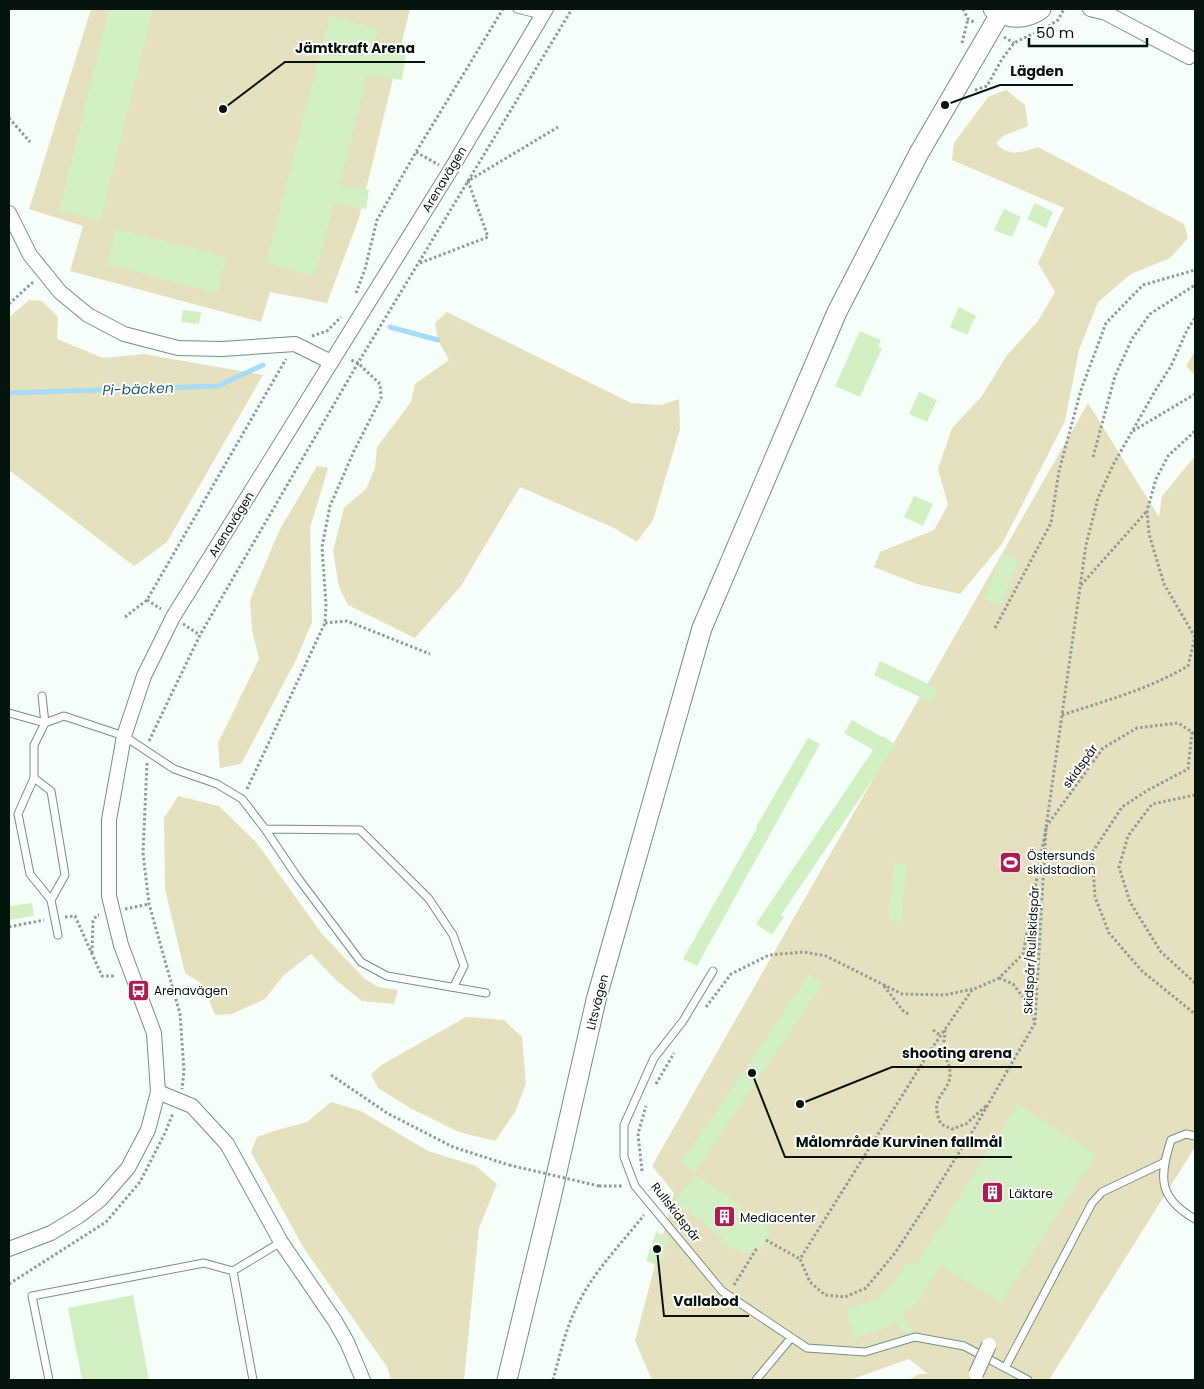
<svg xmlns="http://www.w3.org/2000/svg" width="1204" height="1389" font-family="Poppins,sans-serif">
  <rect width="100%" height="100%" fill="#f6fefa"/>
  <path fill="#e5e1bf" d="M91,9H410L359,218L327,303L270,292L261,322L70,271L83,226L29,209Z
    M1006,90L1025,105L1028,126L1003,136L996,143C1008,157 1022,153 1038,147L1184,224L1188,238L1170,258L1131,274L1098,302L1079,350L1065,421L1002,544L960,594L917,584L874,567L880,552L934,530L948,505L938,469L952,428L982,396L1007,355L1038,321L1055,292L1038,263L1064,208L952,160L954,143L988,97Z
    M29,300L42,301L58,317L57,339L103,358L144,354L263,375L167,542L134,566L9,470V317Z
    M447,312L631,403L661,405L679,399L680,429L653,520L637,542L614,528L520,487L461,586L415,638L348,605L339,587L333,551L344,508L366,489L375,468L377,447L411,402L415,384L449,360L438,340L435,323Z
    M1195,351V373H1193L1186,366Z
    M1088,403L1159,517L1162,496L1195,456V1147L1049,1380H908L919,1374H928L909,1359L850,1380H652L635,1341L674,1193L652,1166Z
    M317,466L328,468L310,528L312,622L296,660L241,764L220,768L218,743L259,659L252,630L250,600L279,531Z
    M178,796L219,806L256,842L322,934L365,979L378,987L398,990L394,1004L362,1001L336,980L311,954L284,975L265,999L232,1014L215,1015L203,985L185,973L165,889L164,818Z
    M466,1017L504,1020L522,1037L526,1084L515,1112L495,1141L459,1132L410,1108L378,1088L371,1074L383,1064Z
    M331,1102L361,1111L428,1151L476,1166L497,1184L479,1228L464,1380H391L387,1367L303,1247L251,1152L257,1137L277,1130L307,1122Z"/>
  <g fill="none" stroke-linecap="round" stroke-linejoin="round">
    <path stroke="#a7dbf6" stroke-width="5" d="M390,327L438,340
      M9,393L218,386L263,365"/>
  </g>
  <path fill="#d3efc4" d="M109,9H153L100,221L59,211Z
    M330,16L379,29L374,49L406,54L402,80L367,75L339,186L369,190L366,209L334,204L315,276L266,263Z
    M1035,203L1053,212L1046,228L1027,219Z
    M1004,209L1021,217L1012,237L994,230Z
    M116,229L226,257L217,293L107,265Z
    M959,307L976,316L967,335L950,327Z
    M183,310L201,312L199,324L181,322Z
    M860,331L881,340L878,347L882,348L860,397L835,386Z
    M919,392L937,400L927,422L909,414Z
    M914,496L933,504L923,526L904,517Z
    M1002,554L1018,560L1001,606L984,600Z
    M880,661L939,689L932,703L874,675Z
    M852,720L882,737L883,736L896,745L781,915L784,917L772,935L756,924L873,750L844,733Z
    M808,738L820,744L697,966L683,959L757,828L756,827Z
    M894,863L907,864L901,921L888,919Z
    M32,903L34,916L9,920V906Z
    M809,974L823,984L695,1173L681,1163Z
    M1018,1104L1096,1155L1001,1303L941,1265L915,1306L902,1315L913,1332L907,1334L893,1322L885,1328L855,1338L845,1310L873,1301L892,1286L908,1261L915,1266Z
    M695,1175L742,1206L740,1209L772,1230L761,1250L754,1246L750,1254L721,1244L723,1238L674,1202Z
    M656,1232L669,1237L659,1266L646,1261Z
    M133,1295L149,1380H82L68,1308Z"/>
  <g fill="none" stroke-linecap="round" stroke-linejoin="round">
    <defs>
      <path id="lane" d="M517,9L541,15
        M9,713L45,723L42,696
        M34,778L18,814L30,874L51,900
        M265,829L360,830L429,899L453,935L464,966L454,986
        M58,935L51,900L65,875L51,791L34,778V745L45,723L64,716L124,736L174,769L217,784L242,799L265,829L298,878L361,962L387,976L486,993
        M713,971L683,1021L654,1058L624,1125V1157L635,1186L722,1291L807,1348L865,1352L915,1337L964,1346L1028,1380
        M1195,1136L1186,1134L1171,1140C1159,1177 1158,1198 1195,1219
        M1005,1368L1092,1203L1102,1192L1163,1163
        M49,1380L32,1296L204,1263L233,1271
        M253,1380L233,1271L281,1242
        M756,1380L791,1338"/>
      <path id="street" d="M1090,9L1106,13L1189,57
        M9,213L30,255L60,292L88,315L124,334L178,348L222,349L295,344L331,362
        M158,1092L192,1106L227,1144L281,1242L335,1321L347,1342L363,1380
        M9,1249L51,1233L79,1216L100,1200L128,1168L148,1130L158,1092L154,1033L121,945L109,896V820L124,736L144,676L173,617L450,171L546,9"/>
      <path id="secondary" d="M993,9C1008,20 1026,20 1041,9
        M507,1380L551,1198L596,1000L702,628L837,312L919,153L1000,14"/>
    </defs>
    <use href="#lane" stroke="#6d9383" stroke-width="9"/>
    <use href="#street" stroke="#6d9383" stroke-width="16"/>
    <use href="#secondary" stroke="#6d9383" stroke-width="21"/>
    <path stroke="#909a96" stroke-width="3" stroke-dasharray="2.5 2.5" stroke-linecap="butt" d="M963,9L968,19L976,23
      M1044,29L1058,20L1064,9
      M1004,37L1014,43
      M962,43L968,19
      M975,90L987,86L1002,59L1014,43L1034,33
      M9,118L30,142
      M416,152L439,165
      M420,263L488,237L468,181L558,127
      M356,293L365,269L377,220L416,152L503,9
      M9,304L32,283H35
      M312,336L327,331L341,317
      M1133,431L1195,394
      M1093,457L1115,376L1132,339L1150,314L1195,285
      M1081,585L1147,511
      M147,600L161,609
      M125,617L147,600L286,359
      M325,623L347,621L430,654
      M183,624L200,635
      M995,628L1051,523L1059,471L1081,390L1106,323L1143,285L1195,270
      M1062,715C1105,701 1149,689 1188,666L1195,637L1164,584L1149,534L1147,511L1156,479L1168,456L1195,431
      M1192,732L1188,769L1148,790L1122,807L1092,853L1095,897L1109,933L1142,971L1195,1014
      M149,741L200,635L358,363L572,9
      M147,763L143,853L149,904L180,1014L184,1071L182,1089
      M247,789L325,623L326,605L322,547L330,506L354,451L381,398L380,384L358,363L349,359
      M1195,795L1152,804L1128,836L1119,867L1130,902L1161,952L1195,983
      M1046,827L1103,748L1137,728L1178,723L1195,734
      M1046,828L1035,1023L975,1127L929,1201L895,1253L866,1288L845,1297L825,1295L810,1282L800,1259L930,1051L972,990L999,978L1023,954L1046,828L1086,545L1098,498L1113,465L1155,391L1171,366L1187,330L1195,318
      M125,909L149,904
      M65,917L75,916L102,976H116
      M9,927L44,920
      M92,953L93,921L97,915H99
      M999,978L1013,984L1025,1000L1035,1022
      M884,986L904,1012L909,1014
      M706,1007L731,974L769,955L804,952L826,956L902,994L945,995L972,989
      M933,1030L941,1036
      M945,1030C945,1036 943,1043 944,1050C945,1057 950,1065 950,1073C951,1094 927,1095 941,1124L952,1129L966,1124L986,1106
      M331,1075L387,1113L453,1147L509,1165
      M656,1084L674,1053
      M642,1171L638,1134L646,1106
      M599,1186H623
      M766,1240L800,1259
      M9,1284L106,1222L140,1182L165,1133L173,1113
      M734,1285L757,1248
      M553,1380C560,1355 566,1327 578,1304C594,1271 622,1243 644,1215"/>
    <use href="#lane" stroke="#fff" stroke-width="7"/>
    <use href="#street" stroke="#fff" stroke-width="14"/>
    <use href="#secondary" stroke="#fff" stroke-width="19"/>
    <defs>
      <path id="street-bridge" d="M976,1374L989,1345"/>
    </defs>
    <use href="#street-bridge" stroke="#6d9383" stroke-width="16" stroke-linecap="butt"/>
    <path stroke="#909a96" stroke-width="3" stroke-dasharray="2.5 2.5" stroke-linecap="butt" d="M509,1165L599,1186"/>
    <use href="#street-bridge" stroke="#fff" stroke-width="14"/>
  </g>
  <defs>
    <symbol id="stadium-square" viewBox="-11 -11 22 22"><rect x="-9" y="-9" width="18" height="18" rx="4" fill="#ac1b52" stroke="#fff"/><path d="M0-5a6.5 5 0 1 0 0 10a6.5 5 0 1 0 0-10ZM-3.5-1.8h7v3.6h-7Z" fill="#fff"/></symbol>
    <symbol id="bus-square" viewBox="-11 -11 22 22"><rect x="-9" y="-9" width="18" height="18" rx="4" fill="#ac1b52" stroke="#fff"/><path d="M-5-6H5V4H4V6H2V4H-2V6H-4V4H-5ZM-3.5-4V0h7V-4ZM-3.5 1.2v1.5H-2V1.2ZM2 1.2v1.5H3.5V1.2Z" fill="#fff"/></symbol>
    <symbol id="building-square" viewBox="-11 -11 22 22"><rect x="-9" y="-9" width="18" height="18" rx="4" fill="#ac1b52" stroke="#fff"/><path d="M-4-6H4V6H1V3H-1V6H-4ZM-2.5-4.3h1.7v1.8h-1.7ZM.8-4.3h1.7v1.8H.8ZM-2.5-1h1.7V.8h-1.7ZM.8-1h1.7V.8H.8Z" fill="#fff"/></symbol>
  </defs>
  <g fill-rule="evenodd">
    <use href="#stadium-square" x="998" y="850" width="25" height="25"/>
    <use href="#bus-square" x="126" y="978" width="25" height="25"/>
    <use href="#building-square" x="980" y="1180" width="25" height="25"/>
    <use href="#building-square" x="712" y="1204" width="25" height="25"/>
  </g>
  <g text-anchor="middle" dominant-baseline="central" stroke-width="4" stroke-linejoin="round" paint-order="stroke">
    <g font-size="12" fill="#06140e" stroke="#fff">
      <text transform="translate(444 179) rotate(-59)">Arenavägen</text>
      <text transform="translate(231 524) rotate(-58)">Arenavägen</text>
      <text transform="translate(1080 766) rotate(-54)">skidspår</text>
      <text transform="translate(1031 950) rotate(-87)">Skidspår/Rullskidspår</text>
      <text transform="translate(597 1002) rotate(-76)">Litsvägen</text>
      <text transform="translate(676 1212) rotate(52)">Rullskidspår</text>
    </g>
    <g font-size="12" fill="#06140e" stroke="#fff" text-anchor="start">
      <text x="1027" y="855">Östersunds<tspan x="1027" dy="14">skidstadion</tspan></text>
      <text x="154" y="990">Arenavägen</text>
      <text x="1009" y="1193">Läktare</text>
      <text x="740" y="1217">Mediacenter</text>
    </g>
    <g font-size="14" font-style="italic" fill="#1e5c77" stroke="#fff">
      <text transform="translate(138 389) rotate(-2)">Pi-bäcken</text>
    </g>
  </g>
  <path fill="none" stroke="#06140e" stroke-width="2" d="M223 109L285 62H425M945 105L1000 85H1073M800 1104L892 1067H1022M752 1073L785 1157H1012M657 1249L664 1316H749"/>
  <g fill="#06140e" stroke="#fff" stroke-width="2">
    <circle cx="223" cy="109" r="5"/>
    <circle cx="945" cy="105" r="5"/>
    <circle cx="800" cy="1104" r="5"/>
    <circle cx="752" cy="1073" r="5"/>
    <circle cx="657" cy="1249" r="5"/>
  </g>
  <g font-size="14" text-anchor="middle" font-weight="bold" fill="#06140e" stroke="#fff" stroke-width="4" stroke-linejoin="round" paint-order="stroke">
    <text x="355" y="53">Jämtkraft Arena</text>
    <text x="1037" y="76">Lägden</text>
    <text x="957" y="1058">shooting arena</text>
    <text x="899" y="1147">Målområde Kurvinen fallmål</text>
    <text x="706" y="1306">Vallabod</text>
  </g>
  <rect width="1204" height="1389" fill="none" stroke="#06140e" stroke-width="20"/>
  <path d="M1029 38v8h118v-8" fill="none" stroke="#06140e" stroke-width="2.5"/>
  <text x="1036" y="38" font-size="15" fill="#06140e" stroke="#ffffff" stroke-width="4" paint-order="stroke">50 m</text>
</svg>
